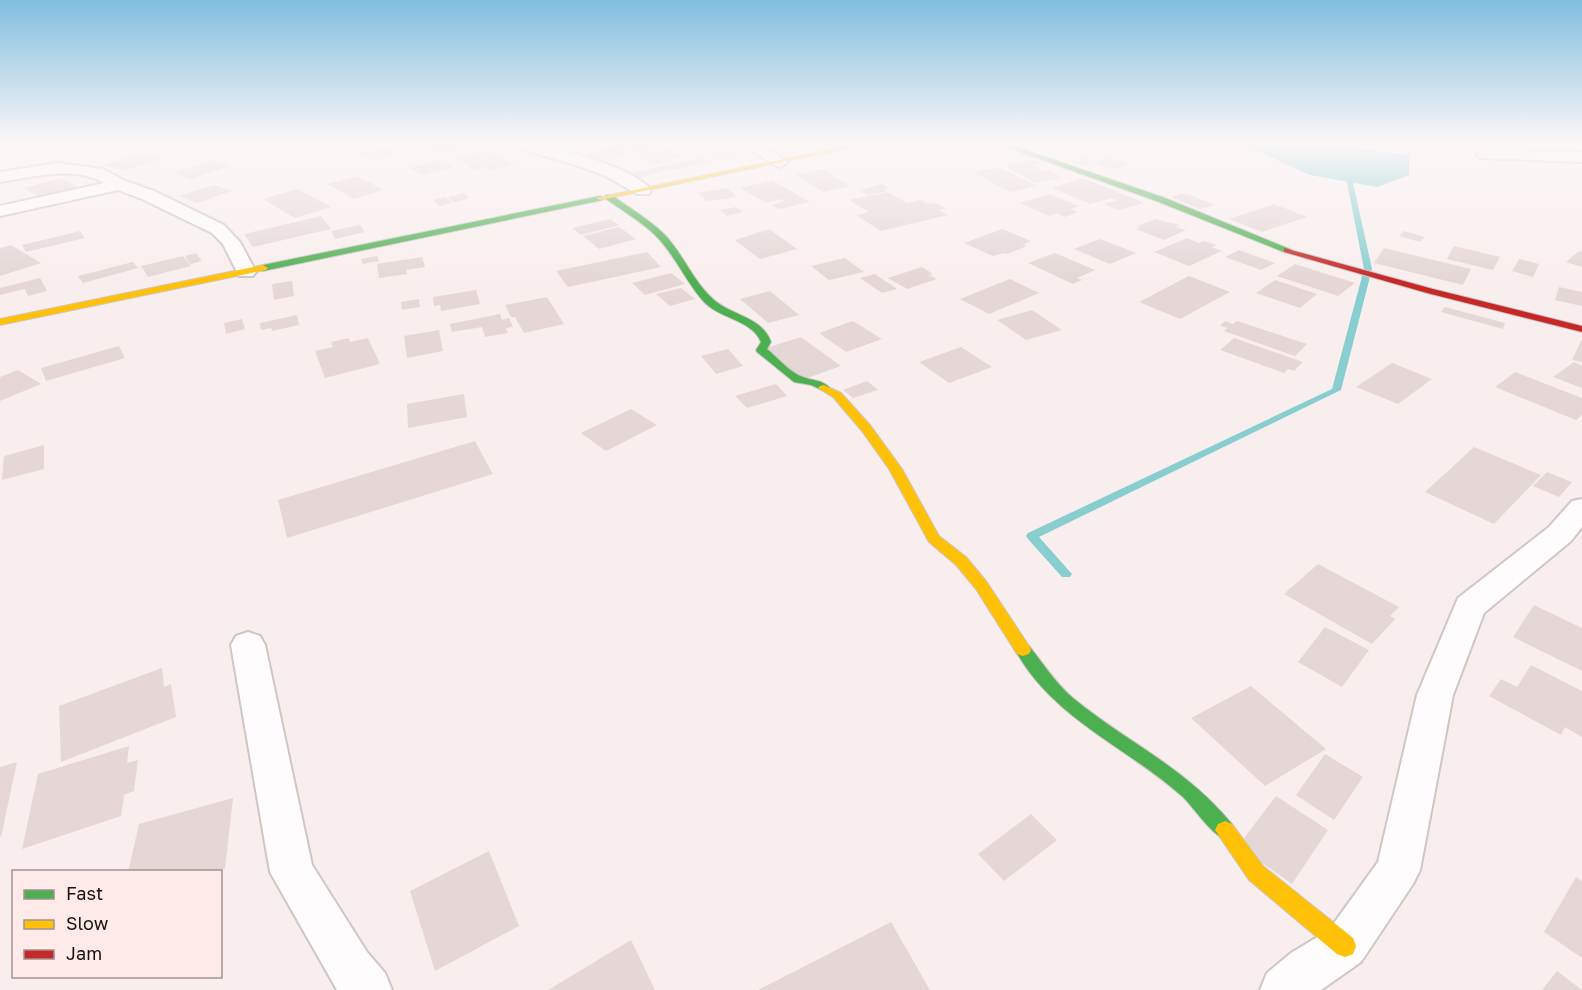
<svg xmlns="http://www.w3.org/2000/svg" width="1582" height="990" font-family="'Golos Text',sans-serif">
  <rect width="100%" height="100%" fill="#f9eeee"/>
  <path fill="#88ced0" d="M1237,142H1347L1365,150L1409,155V175L1377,187L1310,175Z"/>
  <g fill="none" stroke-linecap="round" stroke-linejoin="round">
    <path fill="#88ced0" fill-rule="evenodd" d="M1339,142H1344L1372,269L1341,390L1039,537L1072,574L1070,577H1062L1028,539L1026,536L1028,533L1332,389L1364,269Z"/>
  </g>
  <path fill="#e4d7d6" d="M416,142H458L469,145L448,153L438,154L408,144Z
    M568,142H607L581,150L562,143Z
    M632,142H652L664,146L639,153L619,145Z
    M1357,142H1393L1399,147L1362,146Z
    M1436,142H1475L1486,149L1444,147Z
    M614,145L633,152L599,163L581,156Z
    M384,147L401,152L375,160L358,154Z
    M667,148L685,156L655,164L638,156Z
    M735,149L743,153L732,155L737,158L723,161L710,154Z
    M488,150L516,164L490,171L484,167L475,170L456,158Z
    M140,154L161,159L125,171L104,165Z
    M704,157L712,162L674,170L671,169L639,178L631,173Z
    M1084,157L1092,160L1086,162L1091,163L1082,166L1069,161Z
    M1109,157L1130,164L1112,170L1091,163Z
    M1036,159L1043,163L1033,165L1045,171L1051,170L1061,178L1035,183L1005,166Z
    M438,160L454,166L424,175L409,168Z
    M213,161L229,166L190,179L173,172Z
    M999,167L1037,186L1010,192L973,172Z
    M823,169L850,186L823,192L796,175Z
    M357,176L384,190L354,199L327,184Z
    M61,178L78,187L40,197L23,188Z
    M1083,178L1144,203L1118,210L1104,204L1118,200L1112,198L1090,204L1052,188Z
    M772,180L810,202L779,209L772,205L785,201L781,199L766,203L740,188Z
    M882,184L889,188L884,189L887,191L868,195L859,190Z
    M214,185L232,191L197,203L179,196Z
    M728,188L737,197L707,201L698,193Z
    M297,189L331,207L295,218L263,199Z
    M887,192L907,203L921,200L929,204L936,203L946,208L939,210L948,215L881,231L856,215L869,212L849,200Z
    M464,193L469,198L454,203L447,197Z
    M1049,194L1079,206L1071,209L1078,212L1065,217L1057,213L1049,216L1020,203Z
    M1181,194L1190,195L1215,205L1200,209L1171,197Z
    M445,197L452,203L440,206L433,200Z
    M1274,204L1307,217L1262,232L1229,219Z
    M736,207L743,212L727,216L720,210Z
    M321,216L331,229L253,247L244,234Z
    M610,219L619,225L581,235L572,228Z
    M1155,219L1180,225L1176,227L1186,230L1164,240L1136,229L1140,228L1137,226Z
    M360,225L365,232L335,239L331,231Z
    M619,227L636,239L599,249L583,236Z
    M769,229L797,249L760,259L735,240Z
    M1002,229L1031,241L1023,245L1027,246L1007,254L1003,253L993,256L964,243Z
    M80,231L85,238L26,252L22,245Z
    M1404,231L1425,237L1420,242L1399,236Z
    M1187,238L1199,243L1204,241L1217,245L1212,247L1222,251L1189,266L1154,252Z
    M1100,239L1136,253L1110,264L1074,249Z
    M11,245L41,263L0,276V248Z
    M1454,246L1500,257L1493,270L1447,259Z
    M1384,248L1471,269L1463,285L1374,263Z
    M1239,250L1275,263L1261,270L1225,257Z
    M1579,251L1582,252V267L1566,262Z
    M647,252L661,267L568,287L556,271Z
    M196,253L202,261L190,264L185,256Z
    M1055,253L1095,270L1077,278L1082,280L1073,284L1028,263Z
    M183,256L191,266L148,277L141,266Z
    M377,256L379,261L363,264L361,259Z
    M422,257L425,267L406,270L407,274L379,278L377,264Z
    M845,258L864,272L829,280L811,266Z
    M1519,259L1539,264L1533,277L1512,271Z
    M133,262L138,268L83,283L78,276Z
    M1295,264L1355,283L1338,296L1277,276Z
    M922,267L933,274L929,275L937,279L907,289L888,278Z
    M671,273L685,284L645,295L632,283Z
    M875,274L897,289L882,293L860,278Z
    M1189,276L1230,292L1180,319L1139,302Z
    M40,278L47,291L28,296L25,289L0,295V288Z
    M1010,279L1039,293L989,314L960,299Z
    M1275,280L1317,294L1300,308L1256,293Z
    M292,281L294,296L274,300L272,284Z
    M1559,287L1582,292V306L1555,300Z
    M681,288L695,299L670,306L656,294Z
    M476,290L480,304L441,311L440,305L434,306L433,297Z
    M770,291L799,315L768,323L740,299Z
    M547,297L564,324L524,333L515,317H511L505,305Z
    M419,299L420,307L402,310L401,302Z
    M1445,307L1505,323L1503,329L1441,312Z
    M1032,310L1062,330L1026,340L997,320Z
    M500,314L502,320L509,318L513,327L506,328L508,333L485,337L482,327L452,332L450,324Z
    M297,315L299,325L272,331L271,328L261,330L260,323Z
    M242,319L245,329L226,334L224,323Z
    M853,321L882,339L846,352L819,333Z
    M1225,321L1233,324L1237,321L1307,344L1295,356L1224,331L1228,328L1220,326Z
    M439,330L443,351L407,358L404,336Z
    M801,337L841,366L802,380L763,349Z
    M349,338L350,342L368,338L380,364L325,378L315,351L333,347L331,342Z
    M1234,338L1303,362L1294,371L1288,369L1284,373L1220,350Z
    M1582,339V362L1572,360Z
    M119,346L125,358L46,381L41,368Z
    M961,347L992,367L949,383L919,362Z
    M728,349L743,366L716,374L701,356Z
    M1574,362L1582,366V388L1553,377Z
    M1392,363L1432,379L1398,404L1356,387Z
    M18,370L41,384L0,401V377Z
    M1515,372L1582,398V415L1576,420L1495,387Z
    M867,381L878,390L853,398L843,390Z
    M776,384L787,396L747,408L735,396Z
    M464,394L467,417L408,428L407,404Z
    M631,409L657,425L606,451L581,433Z
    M475,441L493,474L287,538L278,500Z
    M44,445V469L2,480L4,456Z
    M1474,447L1541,475L1494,524L1425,492Z
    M1547,472L1572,482L1559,497L1533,486Z
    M1318,564L1399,607L1390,616L1395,619L1372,644L1284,594Z
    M1534,605L1582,628V671L1513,637Z
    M1325,627L1369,650L1342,687L1298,662Z
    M1531,665L1582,691V737L1565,727L1561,735L1489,696L1501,679L1517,687Z
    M162,668L164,687L171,684L176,717L61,762L59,706Z
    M1251,686L1326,749L1265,786L1191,718Z
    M129,746L127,763L138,760L134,791L124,795L121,816L22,849L38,774Z
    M1325,754L1363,777L1334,820L1296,795Z
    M17,762L1,837H0V767Z
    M1276,796L1328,830L1292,884L1238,846Z
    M233,798L225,869L216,872H128L139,824Z
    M1031,814L1057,840L1004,881L978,854Z
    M489,851L519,926L435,971L410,891Z
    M1576,877L1582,881V958L1544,932Z
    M891,922L930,990H758Z
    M631,940L655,990H548Z
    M1557,971L1582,990H1542Z"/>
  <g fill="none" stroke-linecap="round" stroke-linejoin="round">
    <defs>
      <path id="street" d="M503,142C533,139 633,165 651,190L649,194H637L606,176L573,164L505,145Z
        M739,142H756L788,162L780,167L774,165Z
        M1485,150L1582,152V162L1480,158L1477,155L1480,152Z
        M57,163L103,169L125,181L154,191L224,225L240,242L256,272L253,276H239L223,244L212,233L142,199L118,190L0,216V206L104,183C74,165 33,177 0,182V172Z
        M1582,499V527L1571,541L1484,613L1453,695L1420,870L1413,884L1361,962L1321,990H1260L1267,973L1291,953L1329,930L1378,862L1417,695L1458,598L1549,527L1572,501Z
        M248,632L260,636L265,645L312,865L367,952L385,973L392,990H337L270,872L231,645L236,636Z"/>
      <path id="fast" d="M993,142H1003L1165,198L1292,250L1284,252L1159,202Z
        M606,195H612C629,208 649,219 664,234C683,253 693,282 714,300C733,316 762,317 771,342L767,349C777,357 790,373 803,377C813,381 821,379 830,388L828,390L824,391L811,385L794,382L757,352L756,350L761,342C752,320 721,319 705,303C687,284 676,257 658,238C644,223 623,211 606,199Z
        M600,196L604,198L603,200L263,271L258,268L263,265Z
        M1023,644L1029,646C1043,663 1056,684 1073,698C1129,744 1184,766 1232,824L1235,830L1232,836L1225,839C1211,834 1195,809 1183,797C1127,747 1053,719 1015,650L1017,646Z"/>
      <path id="slow" d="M867,142H879L600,200L596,198Z
        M263,265L268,268L266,270L0,325V319Z
        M824,385L841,393L870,425L902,469L939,536L966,557L986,581L1029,646L1031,650L1029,654L1023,656L1017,654L976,589L956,565L929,542L889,469L862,431L833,397L818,388L820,386Z
        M1225,821L1232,824L1263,866L1353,938L1356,946L1353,954L1345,957L1337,954L1249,880L1215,830L1218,824Z"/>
      <path id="jam" d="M1284,248L1433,289L1582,326V332L1427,293L1284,252Z"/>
    </defs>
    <use href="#street" stroke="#cfc6c6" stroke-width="4"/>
    <use href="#fast" stroke="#cfc6c6" stroke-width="2"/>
    <use href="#slow" stroke="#cfc6c6" stroke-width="2"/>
    <use href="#jam" stroke="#cfc6c6" stroke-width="2"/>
    <use href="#street" fill="#fefcfc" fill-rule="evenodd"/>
    <use href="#fast" fill="#4caf50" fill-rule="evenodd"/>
    <use href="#slow" fill="#ffc107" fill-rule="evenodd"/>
    <use href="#jam" fill="#c62828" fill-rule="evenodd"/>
  </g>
  <linearGradient id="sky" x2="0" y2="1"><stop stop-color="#81bede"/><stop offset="0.51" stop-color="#fcf7f7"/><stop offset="1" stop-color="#fcf7f7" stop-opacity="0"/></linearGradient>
  <rect width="1582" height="280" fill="url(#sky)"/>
  <rect x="12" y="870" width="210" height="108" fill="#feeae9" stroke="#a29392" stroke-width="1.5"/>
  <rect x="24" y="890" width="30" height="9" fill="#4caf50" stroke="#a29392" stroke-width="1.5"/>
  <text x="66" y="900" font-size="18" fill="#171110">Fast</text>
  <rect x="24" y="920" width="30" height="9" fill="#ffc107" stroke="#a29392" stroke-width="1.5"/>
  <text x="66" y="930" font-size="18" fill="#171110">Slow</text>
  <rect x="24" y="950" width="30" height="9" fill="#c62828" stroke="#a29392" stroke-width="1.5"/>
  <text x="66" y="960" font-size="18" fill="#171110">Jam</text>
</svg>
